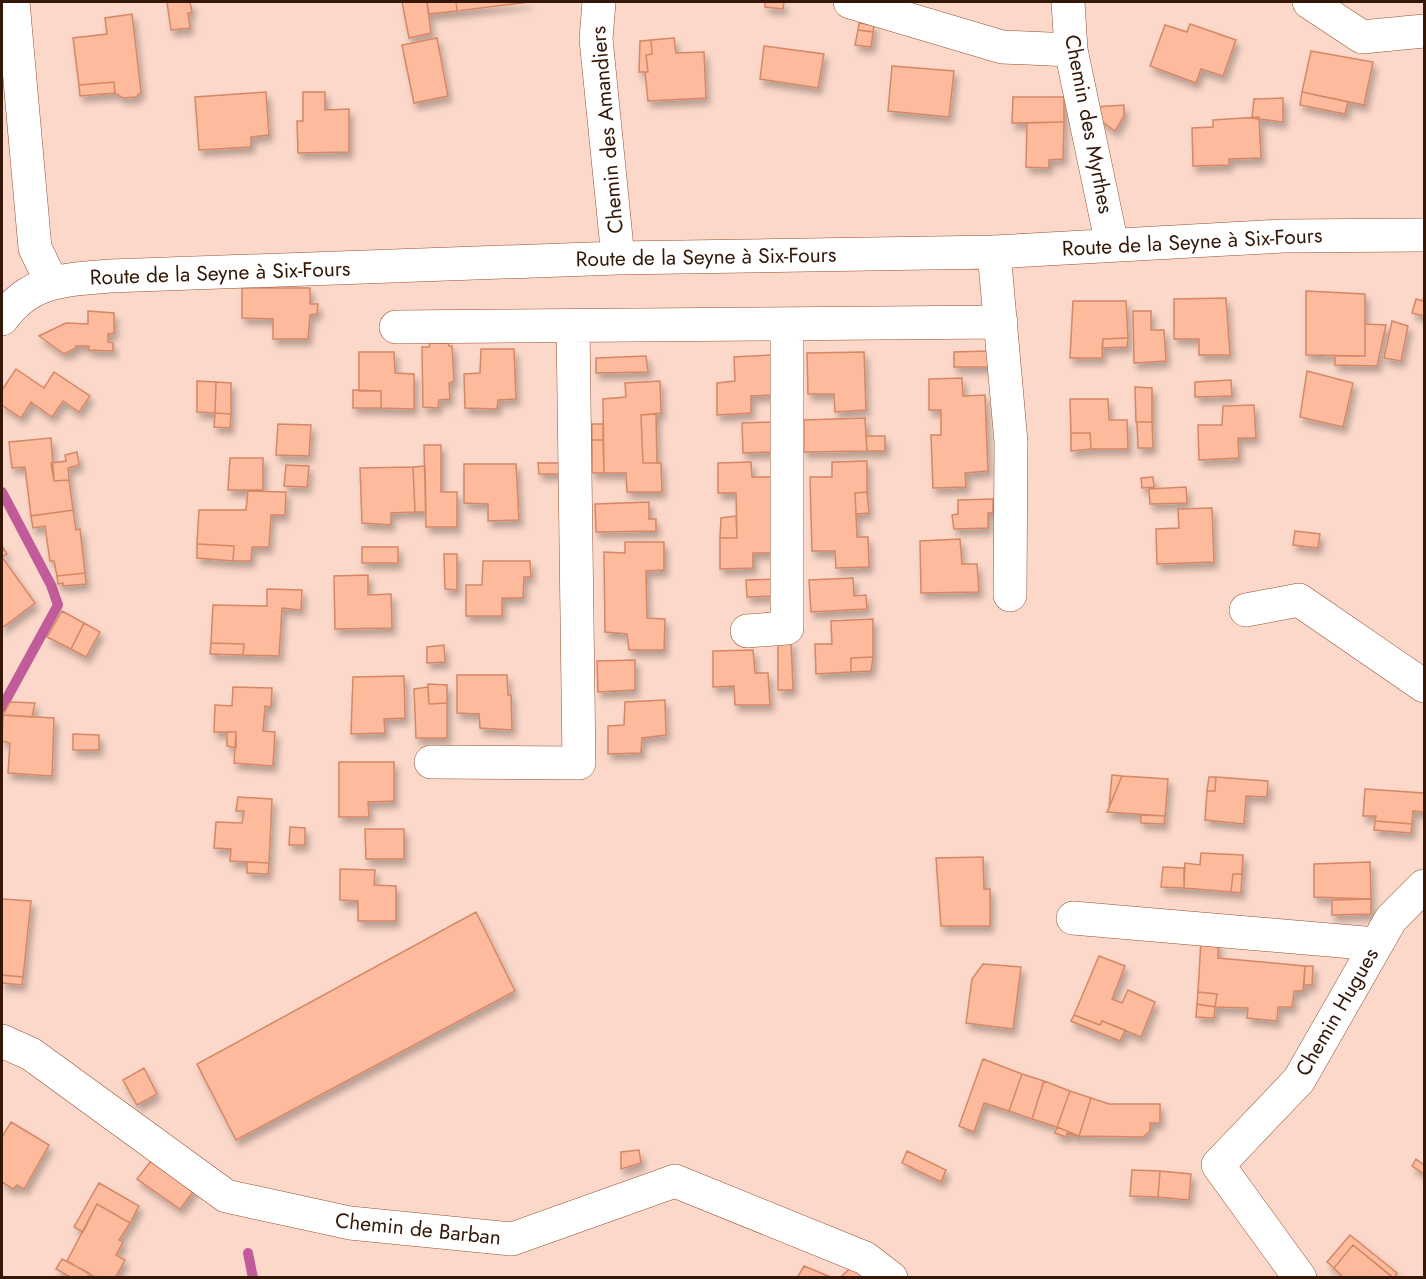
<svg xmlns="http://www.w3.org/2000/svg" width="1426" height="1279" font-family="Jost,sans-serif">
  <defs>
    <filter id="shadow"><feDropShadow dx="3.5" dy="6" stdDeviation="3" flood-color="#0004"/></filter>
  </defs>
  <rect width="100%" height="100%" fill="#fbd8ca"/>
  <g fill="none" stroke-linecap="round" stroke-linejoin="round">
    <path stroke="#c15b9a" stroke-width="10" d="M2,492L51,585L58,605L2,707
      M248,1253L253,1278"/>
  </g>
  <path fill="#fdba9d" stroke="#d68764" stroke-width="1.5" filter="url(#shadow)" d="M167,2H190L192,12L188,13L190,28L171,30Z
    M402,2H427L431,33L409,38Z
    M427,2H456L457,11L429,14Z
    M456,2H529L457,11Z
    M765,2H784L783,9L765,7Z
    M132,14L141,92L136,97L123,98L115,93L114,82L79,85L73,38L107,34L105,18Z
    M859,23L874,25L873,32L858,30Z
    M1190,24L1236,40L1223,76L1201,69L1196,83L1150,66L1165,25L1187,32Z
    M858,30L873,32L871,47L855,45Z
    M437,38L448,96L414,103L402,45Z
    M674,38L676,53L704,52L706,98L648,101L645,72H648L646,55L652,54L651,40Z
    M651,40L652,54L646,55L648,72H639L640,41Z
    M764,46L824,54L818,88L760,79Z
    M1311,51L1373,62L1364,105L1302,92Z
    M892,66L954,71L949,117L888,111Z
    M114,82L115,93L80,96L79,85Z
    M266,92L269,135L251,137V147L199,150L195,97Z
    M303,92H325V110L349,109V152L298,153L297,121H303Z
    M1302,92L1348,102L1345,114L1300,105Z
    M1013,97H1064V122L1012,123Z
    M1283,98V122L1252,118L1254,99Z
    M1124,105V116L1115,131L1100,120L1095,107Z
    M1259,117L1261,158L1229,159V165L1193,166L1192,128L1213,127V120Z
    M1064,122L1063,159L1049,160V168L1026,167L1027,123Z
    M242,288H310V304H318L317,314L310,315L308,339H273V319L242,318Z
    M1306,291L1365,294V356L1306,355Z
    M1424,296V316L1412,313L1416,299L1423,301Z
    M1226,298L1230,355H1199V339H1174V299Z
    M1073,301H1126L1128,338L1103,339L1102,358H1070Z
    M88,311L114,313V333L108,334V342L113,343V351L89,350V346H76V348L64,354L39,336L66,323L88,324Z
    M1133,311H1151V330H1164L1166,361L1134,363Z
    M1392,321L1408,326L1401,361L1384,358Z
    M1365,324L1386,325L1377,366L1335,365V356H1365Z
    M1128,338L1127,347L1102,348L1103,339Z
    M430,343H448L449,346H452L454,381L449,383L450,399L439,400L438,408L423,407L422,347H429Z
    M481,349H514L516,399L498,400L497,409L465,408L464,374L480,373Z
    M988,351V367H954V352Z
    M359,352H394L395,373L414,374V409L381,408V391H359Z
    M864,352L866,410L835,412L834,394H808L807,353Z
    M772,355L774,395L751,396V413L717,415V383L735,381L734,357Z
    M646,356L648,372L596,373V358Z
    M16,369L44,388L54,372L90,396L79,412L63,401L52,417L31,402L21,418L2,405V390Z
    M1307,371L1353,383L1343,427L1300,417Z
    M962,378L963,396L985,395L988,471L965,473L966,487L933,488L931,435H941V410H929V379Z
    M1231,380L1232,396L1195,397V382Z
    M197,381L216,382L215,413L197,412Z
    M660,381L661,413L641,415L643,463H661L662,492H627L626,473H604L603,399L626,397L625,383Z
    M216,382L231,383V414L215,413Z
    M1135,387L1152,388V422H1136Z
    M353,390L381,391V408H353Z
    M1070,399H1108L1109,420H1127L1128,449H1091L1090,433H1071Z
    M1254,405L1256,438H1238L1239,458L1199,460L1198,425H1222L1223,406Z
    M215,413L231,414L230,428L214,427Z
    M656,414L657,463H643L641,415Z
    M865,418L867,451L804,452V420Z
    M774,422L775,452L743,453L742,423Z
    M1137,422H1152L1153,448H1138Z
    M278,424L311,425L309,456L276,455Z
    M592,424H603V440H592Z
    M1071,433H1090L1091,449L1071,451Z
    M866,436H885V451H867Z
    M51,438L54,481L69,480L73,510L31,516L25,467L12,468L9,442Z
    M592,440H603L604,473H592Z
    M424,445H441V492H457V527H426Z
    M77,452L79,465L68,468L69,480L54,481L51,463L66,461L65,455Z
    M230,458H263V490H228Z
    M867,461V492L855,493L857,537H868L869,567L836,568L835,551H812L810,477H832V462Z
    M751,462L752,477H775L776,553H753V568L720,569V538H737L736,493H718V463Z
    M538,463H561V474H539Z
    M464,464H516L519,520L488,521V504L464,503Z
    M286,465L309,466L307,487L284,486Z
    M425,466L426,512H415L413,467Z
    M413,467L415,512L391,513V525L362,523L360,468Z
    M1153,477L1154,487L1142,488L1141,478Z
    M1186,487L1187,503L1150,504L1149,489Z
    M248,491L286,492L285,515H271L269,547H252L251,561H233L234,546L197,544L199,510H246Z
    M867,492L869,513L856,514L855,493Z
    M993,499V513H988V528L954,529L952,515L958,514V500Z
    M649,502V519H656V531L596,532L595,504Z
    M1212,508L1214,562L1157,564L1156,529L1179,528L1178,509Z
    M73,510L76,530L80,529L85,573L57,576L54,561H50L45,526L33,528L31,516Z
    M736,516L737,538H720L721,518Z
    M1295,531L1320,534L1318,548L1293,545Z
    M960,539L962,564H977L979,592L921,593L920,541Z
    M625,542H664V570L646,571L647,618L665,619L664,650H629L627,634L605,632L604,552L625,553Z
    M197,544L234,546L233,561L197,558Z
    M2,546L7,554L2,557L35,603L2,628Z
    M362,547H398V563H362Z
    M444,554H457V590L445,589Z
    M483,561H530L531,577H524L523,598H502V616H466V585H482Z
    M85,573L86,584L63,586V583L58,584L57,576Z
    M368,575V595L391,594L392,628L335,629L334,576Z
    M853,578L854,596L866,595L867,609L811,612L809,580Z
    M777,579V596L747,597L746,580Z
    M267,589L302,590L301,610L282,608L279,656L243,655L244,644L211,643L213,605L267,606Z
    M62,611L84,623L71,649L47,637Z
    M873,619V657L851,658V672L816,674L815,644H832L831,621Z
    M84,623L100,632L86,657L71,649Z
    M778,641H791L793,690H778Z
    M211,643L244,644L243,655L210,654Z
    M444,645L445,662L427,663V647Z
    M753,650L755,673H768L770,705H735L734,686L713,687V651Z
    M873,657L871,671L851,672V658Z
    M635,660V690L598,692L597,661Z
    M457,675H507L508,695H511L512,730L480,728L479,714L457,713Z
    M404,676L405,718L384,719L385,733L351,734L353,677Z
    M428,684L447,685V703L429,704Z
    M233,687L272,688L271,707L265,706L263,731L275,732L273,766L234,763L236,732H214L215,705L232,706Z
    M428,687L429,704L447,703V738H416L414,689Z
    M665,700L666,735L642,738L641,753L608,754V726L624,725L625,702Z
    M10,702L35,703L32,717L3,715Z
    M3,715L54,718L52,776L8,773L10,743L2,741Z
    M227,732H236V748L227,746Z
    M73,734L99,735V750H73Z
    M339,762H394V801L368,802L369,817H339Z
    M1112,775L1122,776L1109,808Z
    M1122,776L1168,779L1165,816L1107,812Z
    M1209,777H1216L1215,791H1207Z
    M1216,777L1268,781L1267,797L1246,796L1244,824L1205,820L1207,791H1215Z
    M1365,789L1424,793V812L1413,811L1412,824L1375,821L1376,816H1363Z
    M238,797L272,799L269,863L230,861L231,849L214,848L216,822L242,823L244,811H236Z
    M1141,815L1165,816L1164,824L1141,823Z
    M1375,821L1412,824L1411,833L1374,830Z
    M290,827L305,828V845H289Z
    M365,829H404V859H366Z
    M1201,853L1243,855L1242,874H1233L1231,892L1184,888L1185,863L1200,865Z
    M983,857L984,889H990V926H941L936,858Z
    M247,862L269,863L268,874L247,873Z
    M1370,862L1371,899L1314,897V864Z
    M1163,867L1184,868V888L1161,887Z
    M340,869L375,870L374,885L396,886V921H358V901L340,900Z
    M1233,874H1242L1241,893L1231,892Z
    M2,899L31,901L23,977L2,975Z
    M1371,899V914L1332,915V900Z
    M476,912L515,991L236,1140L197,1064Z
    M1201,940L1218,942V958L1305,966L1303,991H1294L1292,1007H1278L1277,1021L1247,1018L1248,1008L1215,1007L1217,994L1198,992Z
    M1099,956L1125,966L1112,999L1122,1003L1128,990L1155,1002L1141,1037L1102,1021L1100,1025L1074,1015Z
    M983,964L1021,967L1013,1029L966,1023L972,979Z
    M1305,966H1313L1312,985H1304Z
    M2,975L23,977L22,985L2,983Z
    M1198,992L1217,994L1215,1007L1197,1004Z
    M1198,992L1197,1004L1215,1007L1214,1018L1196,1017Z
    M1074,1015L1100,1025L1102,1021L1125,1030L1120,1041L1071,1021Z
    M983,1059L1022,1074L1009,1111L984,1103L974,1132L959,1126Z
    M144,1068L157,1094L137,1105L123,1080Z
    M1022,1074L1044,1081L1032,1119L1009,1111Z
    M1044,1081L1070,1091L1057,1127L1032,1119Z
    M1070,1091L1091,1098L1079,1136L1057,1127Z
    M1091,1098L1109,1104H1160V1123H1150V1131L1143,1137L1079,1136Z
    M11,1122L49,1145L24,1189L17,1185L13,1189L2,1182V1137Z
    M1057,1127L1079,1136V1137L1067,1133L1066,1137L1055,1133Z
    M639,1150L641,1163L621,1169V1152Z
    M907,1151L946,1170L941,1182L902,1163Z
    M1416,1159L1424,1165V1174L1412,1166Z
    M151,1161L195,1189L180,1209L137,1179Z
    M1132,1170L1160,1171L1158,1197L1130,1196Z
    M1160,1171L1191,1174L1189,1200L1158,1197Z
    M99,1183L139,1206L130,1223L97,1204L83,1232L74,1227Z
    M97,1204L130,1223L119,1240L123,1242L116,1255L125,1260L115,1278H96L67,1261Z
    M1350,1235L1397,1273L1394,1278L1353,1245L1334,1268L1327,1262Z
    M1353,1245L1393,1278H1344L1334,1268Z
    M62,1259L89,1273L87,1278H72L56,1269Z
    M856,1262L870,1278H840Z
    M804,1266L833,1278H797Z"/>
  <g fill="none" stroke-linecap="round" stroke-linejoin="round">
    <defs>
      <path id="minor" d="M13,2L35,248L51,281
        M599,2L596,39L618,258
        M850,2L1002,47L1071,50
        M1068,2L1071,50L1112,245
        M1309,2L1362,37L1424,31
        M994,252L1011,442L1010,595
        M2,319C30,279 66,280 110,276L618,258L994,252L1283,236L1424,235
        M396,327L1001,322
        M1246,610L1299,600L1424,686
        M747,631L787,628V324
        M431,762L579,763L573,326
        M1073,918L1376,944
        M2,1041L31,1054L226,1196L350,1223L512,1239L675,1181L865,1258L891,1278
        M1300,1278L1218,1165L1299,1080L1391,919L1424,886"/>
    </defs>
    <use href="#minor" stroke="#984f2c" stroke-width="34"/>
    <use href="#minor" stroke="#fff" stroke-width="33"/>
  </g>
  <g text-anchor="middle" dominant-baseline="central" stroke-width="5" stroke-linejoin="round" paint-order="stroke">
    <g font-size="21" fill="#351708" stroke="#fff">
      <text transform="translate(1089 124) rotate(79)">Chemin des Myrthes</text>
      <text transform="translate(607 130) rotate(-95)">Chemin des Amandiers</text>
      <text transform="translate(1192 242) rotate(-3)">Route de la Seyne à Six-Fours</text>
      <text transform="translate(706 257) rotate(-1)">Route de la Seyne à Six-Fours</text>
      <text transform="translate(220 273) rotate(-2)">Route de la Seyne à Six-Fours</text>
      <text transform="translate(1337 1012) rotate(-60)">Chemin Hugues</text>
      <text transform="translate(418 1229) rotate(6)">Chemin de Barban</text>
    </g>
  </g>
  <rect width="1426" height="1279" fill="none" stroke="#351708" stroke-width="6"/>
</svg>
